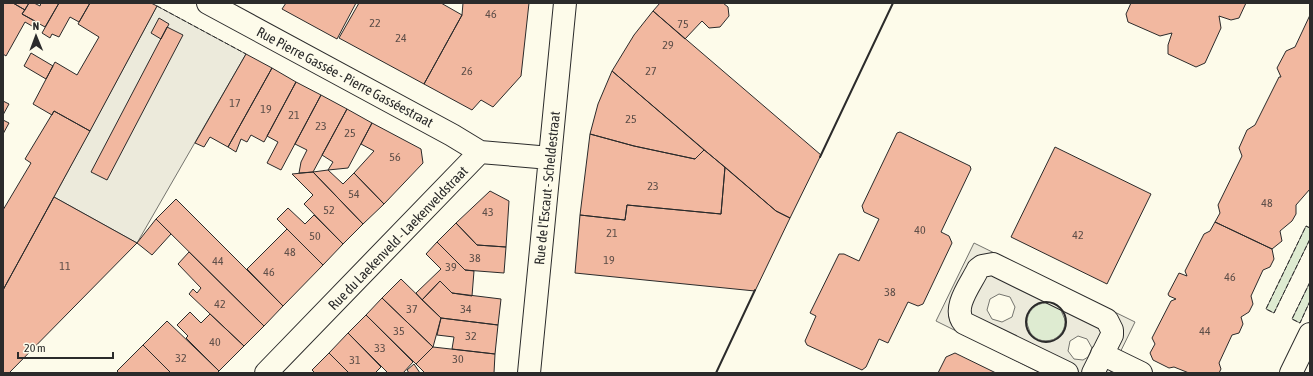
<svg xmlns="http://www.w3.org/2000/svg" width="1313" height="376" font-family="'Asap Condensed',sans-serif">
  <rect width="100%" height="100%" fill="#fdfbea"/>
  <path fill="#deebd1" stroke="#74746e" d="M1306,226L1310,228V239L1274,313L1266,309Z
    M1310,282V301L1300,323L1292,319Z
    M1027 322a19 19 0 1 1 38 0a19 19 0 1 1-38 0Z"/>
  <path fill="#eceadb" stroke="#74746e" fill-rule="evenodd" d="M157,6L246,54L137,243L54,197Z
    M974,243L1135,322L1110,373H1041L936,321ZM999,294L1010,297L1015,307L1012,317L1002,322L992,319L987,310L990,299ZM1047,302L1060,308L1066,322L1064,330L1059,336L1053,340L1045,341L1038,340L1031,335L1026,321L1028,314L1032,307L1039,303ZM1078,336L1087,339L1092,348L1088,357L1083,360L1074,359L1068,351L1070,341Z"/>
  <path fill="#f2b8a0" stroke="#2b2b2b" d="M3,3H13L25,10L22,14L35,21L32,26L25,22L6,56L3,54Z
    M13,3H29L25,10Z
    M29,3H34L40,6L41,3H59L45,27L22,14Z
    M59,3H90L79,22L70,17L59,37L52,34L50,38L42,33Z
    M90,3H151L157,6L90,131L54,111L52,115L33,104L55,62L77,75L99,37L78,24Z
    M286,3H356L337,39L282,9Z
    M359,3H441L462,15L424,84L339,38Z
    M463,3H529L521,76L493,107L481,100L472,110L424,84L462,15Z
    M660,3H723L728,7L729,16L720,27L709,28L702,21L685,39L653,11Z
    M1131,3H1246L1239,18L1231,20L1219,16L1221,28L1205,63L1196,67L1168,54V45L1172,33L1160,36L1128,22L1126,14Z
    M653,11L821,155L790,218L776,211L612,71L634,35Z
    M1310,15V189L1296,205V214L1292,221L1280,231L1282,241L1272,249L1215,222L1220,213L1218,205L1242,156L1239,148L1247,130L1255,125L1279,77H1281L1277,68L1286,51L1295,47Z
    M159,18L169,24L161,39L151,33Z
    M167,27L183,35L107,180L91,172Z
    M31,53L53,66L46,79L24,66Z
    M246,54L272,68L228,147L210,137L204,147L195,143Z
    M272,68L296,82L264,142L251,135L247,142L241,139L236,152L228,147Z
    M612,71L704,150L695,159L634,146L590,134L598,104Z
    M296,82L321,95L281,170L267,163L278,142L267,136Z
    M321,95L347,109L313,172L299,173L301,162L307,150L295,144Z
    M3,101L9,104L3,115Z
    M347,109L372,123L348,168L328,170L333,162L322,155Z
    M54,111L90,131L3,290V210L31,163L25,159Z
    M3,120L9,123L3,134Z
    M372,123L421,149L423,163L384,204L354,173L374,151L361,144Z
    M900,132L970,166L971,169L941,232L949,236L952,243L923,304L918,306L908,302L888,343L879,339L866,367L862,370L807,345L805,341L816,316L810,313L839,254H844L859,261L879,219L864,212L862,206L897,133Z
    M590,134L634,146L695,159L704,150L725,167L721,214L627,205L625,220L580,215Z
    M1055,147L1151,194L1107,284L1011,237Z
    M725,167L776,211L790,218L755,291L575,273L580,215L625,220L627,205L721,214Z
    M328,170L343,184L354,173L384,204L363,224L313,172Z
    M313,172L363,224L343,244L304,204L313,195L292,174Z
    M490,191L509,201L506,247L477,245L456,223Z
    M54,197L137,243L9,373H3V290Z
    M176,199L283,306L264,326L156,219Z
    M288,208L305,224L314,215L343,244L323,265L277,219Z
    M156,219L171,234L152,255L137,243Z
    M1215,222L1272,249L1274,259L1270,267L1263,270L1251,296L1253,304L1249,312L1241,317L1243,324L1239,333L1232,335L1219,363L1221,369L1219,373H1189L1174,367L1169,368L1153,360L1150,353L1155,344L1152,338L1171,301L1176,299L1169,296L1168,294L1179,273L1187,276L1185,271L1204,234L1210,231Z
    M456,223L477,245L506,247L504,273L465,270L437,242Z
    M287,229L323,265L283,306L247,269Z
    M437,242L465,270L474,271L472,296L452,293L440,281L422,300L416,293L441,269L426,254Z
    M189,252L264,326L244,346L189,294L193,289L197,293L201,288L178,264Z
    M401,279L441,318L433,347L382,298Z
    M440,281L452,293L501,299L498,325L441,318L422,300Z
    M382,298L433,347L416,364L366,315Z
    M190,312L201,323L210,314L244,346L219,371L186,338L188,336L177,325Z
    M366,315L413,362L403,373H388L348,333Z
    M441,318L498,325L495,354L452,349L454,337L437,335Z
    M167,321L219,371L217,373H171L143,345Z
    M348,333L381,367L375,373H349L329,353Z
    M143,345L171,373H119L117,371Z
    M433,347L495,354L494,373H425L416,364Z
    M329,353L349,373H315L312,370Z
    M955,353L996,373H938L946,357Z
    M414,364L420,373H409L407,370Z"/>
  <g fill="none" stroke-linecap="round" stroke-linejoin="round">
    <defs>
      <path id="street" d="M208,3L452,135L480,152L550,158
        M1102,354L1141,373
        M266,373L480,152
        M529,373L565,3
        M1067,373L964,323C951,308 971,284 978,269L982,266L993,264L1107,320L1112,330V335L1093,373
        M1291,373L1310,334"/>
    </defs>
    <use href="#street" stroke="#2b2b2b" stroke-width="24"/>
    <use href="#street" stroke="#fdfbea" stroke-width="22"/>
    <path stroke="#2b2b2b" stroke-width="1" stroke-dasharray="5 2" stroke-linecap="butt" d="M157,6L246,54
      M1310,228L1306,226L1266,309L1274,313L1310,239
      M1310,282L1292,319L1300,323L1310,301"/>
    <path stroke="#2b2b2b" stroke-width="2" d="M820,157L893,3
      M1026 322a20 20 0 1 1 40 0a20 20 0 1 1-40 0Z
      M716,373L755,290"/>
  </g>
  <g text-anchor="middle" dominant-baseline="central" stroke-width="3" stroke-linejoin="round" paint-order="stroke">
    <g font-size="12" fill="#5d4e48">
      <text x="491" y="14">46</text>
      <text x="375" y="23">22</text>
      <text x="683" y="24">75</text>
      <text x="401" y="38">24</text>
      <text x="668" y="45">29</text>
      <text x="467" y="71">26</text>
      <text x="651" y="71">27</text>
      <text x="235" y="103">17</text>
      <text x="266" y="109">19</text>
      <text x="294" y="115">21</text>
      <text x="631" y="119">25</text>
      <text x="321" y="126">23</text>
      <text x="350" y="133">25</text>
      <text x="395" y="157">56</text>
      <text x="653" y="186">23</text>
      <text x="354" y="194">54</text>
      <text x="1267" y="203">48</text>
      <text x="329" y="210">52</text>
      <text x="488" y="212">43</text>
      <text x="920" y="230">40</text>
      <text x="612" y="233">21</text>
      <text x="1078" y="235">42</text>
      <text x="315" y="236">50</text>
      <text x="290" y="252">48</text>
      <text x="475" y="258">38</text>
      <text x="609" y="260">19</text>
      <text x="218" y="261">44</text>
      <text x="65" y="266">11</text>
      <text x="451" y="267">39</text>
      <text x="269" y="272">46</text>
      <text x="1230" y="277">46</text>
      <text x="890" y="292">38</text>
      <text x="220" y="304">42</text>
      <text x="412" y="309">37</text>
      <text x="466" y="309">34</text>
      <text x="399" y="331">35</text>
      <text x="1205" y="331">44</text>
      <text x="471" y="336">32</text>
      <text x="215" y="342">40</text>
      <text x="380" y="348">33</text>
      <text x="181" y="358">32</text>
      <text x="458" y="359">30</text>
      <text x="355" y="360">31</text>
    </g>
    <g font-size="14" fill="#2b2b2b" stroke="#fdfbea">
      <text transform="translate(345 77) rotate(28)">Rue Pierre Gassée - Pierre Gasséestraat</text>
      <text transform="translate(547 188) rotate(-84)">Rue de l'Escaut - Scheldestraat</text>
      <text transform="translate(398 238) rotate(-46)">Rue du Laekenveld - Laekenveldstraat</text>
    </g>
  </g>
  <rect width="1313" height="376" fill="none" stroke="#2b2b2b" stroke-width="8"/>
  <g transform="translate(36 36) rotate(359)" stroke="#fdfbea" stroke-width="3" paint-order="stroke">
  <path d="M0-3L7 15L0 10L-7 15Z" fill="#2b2b2b"/>
  <text y="-6" font-size="11" font-weight="bold" text-anchor="middle" fill="#2b2b2b">N</text>
  </g>
  <path d="M18 352v6h95v-6" fill="none" stroke="#2b2b2b" stroke-width="2"/>
  <text x="24" y="352" font-size="12" fill="#2b2b2b" stroke="#fdfbea" stroke-width="3" paint-order="stroke">20 m</text>
</svg>
